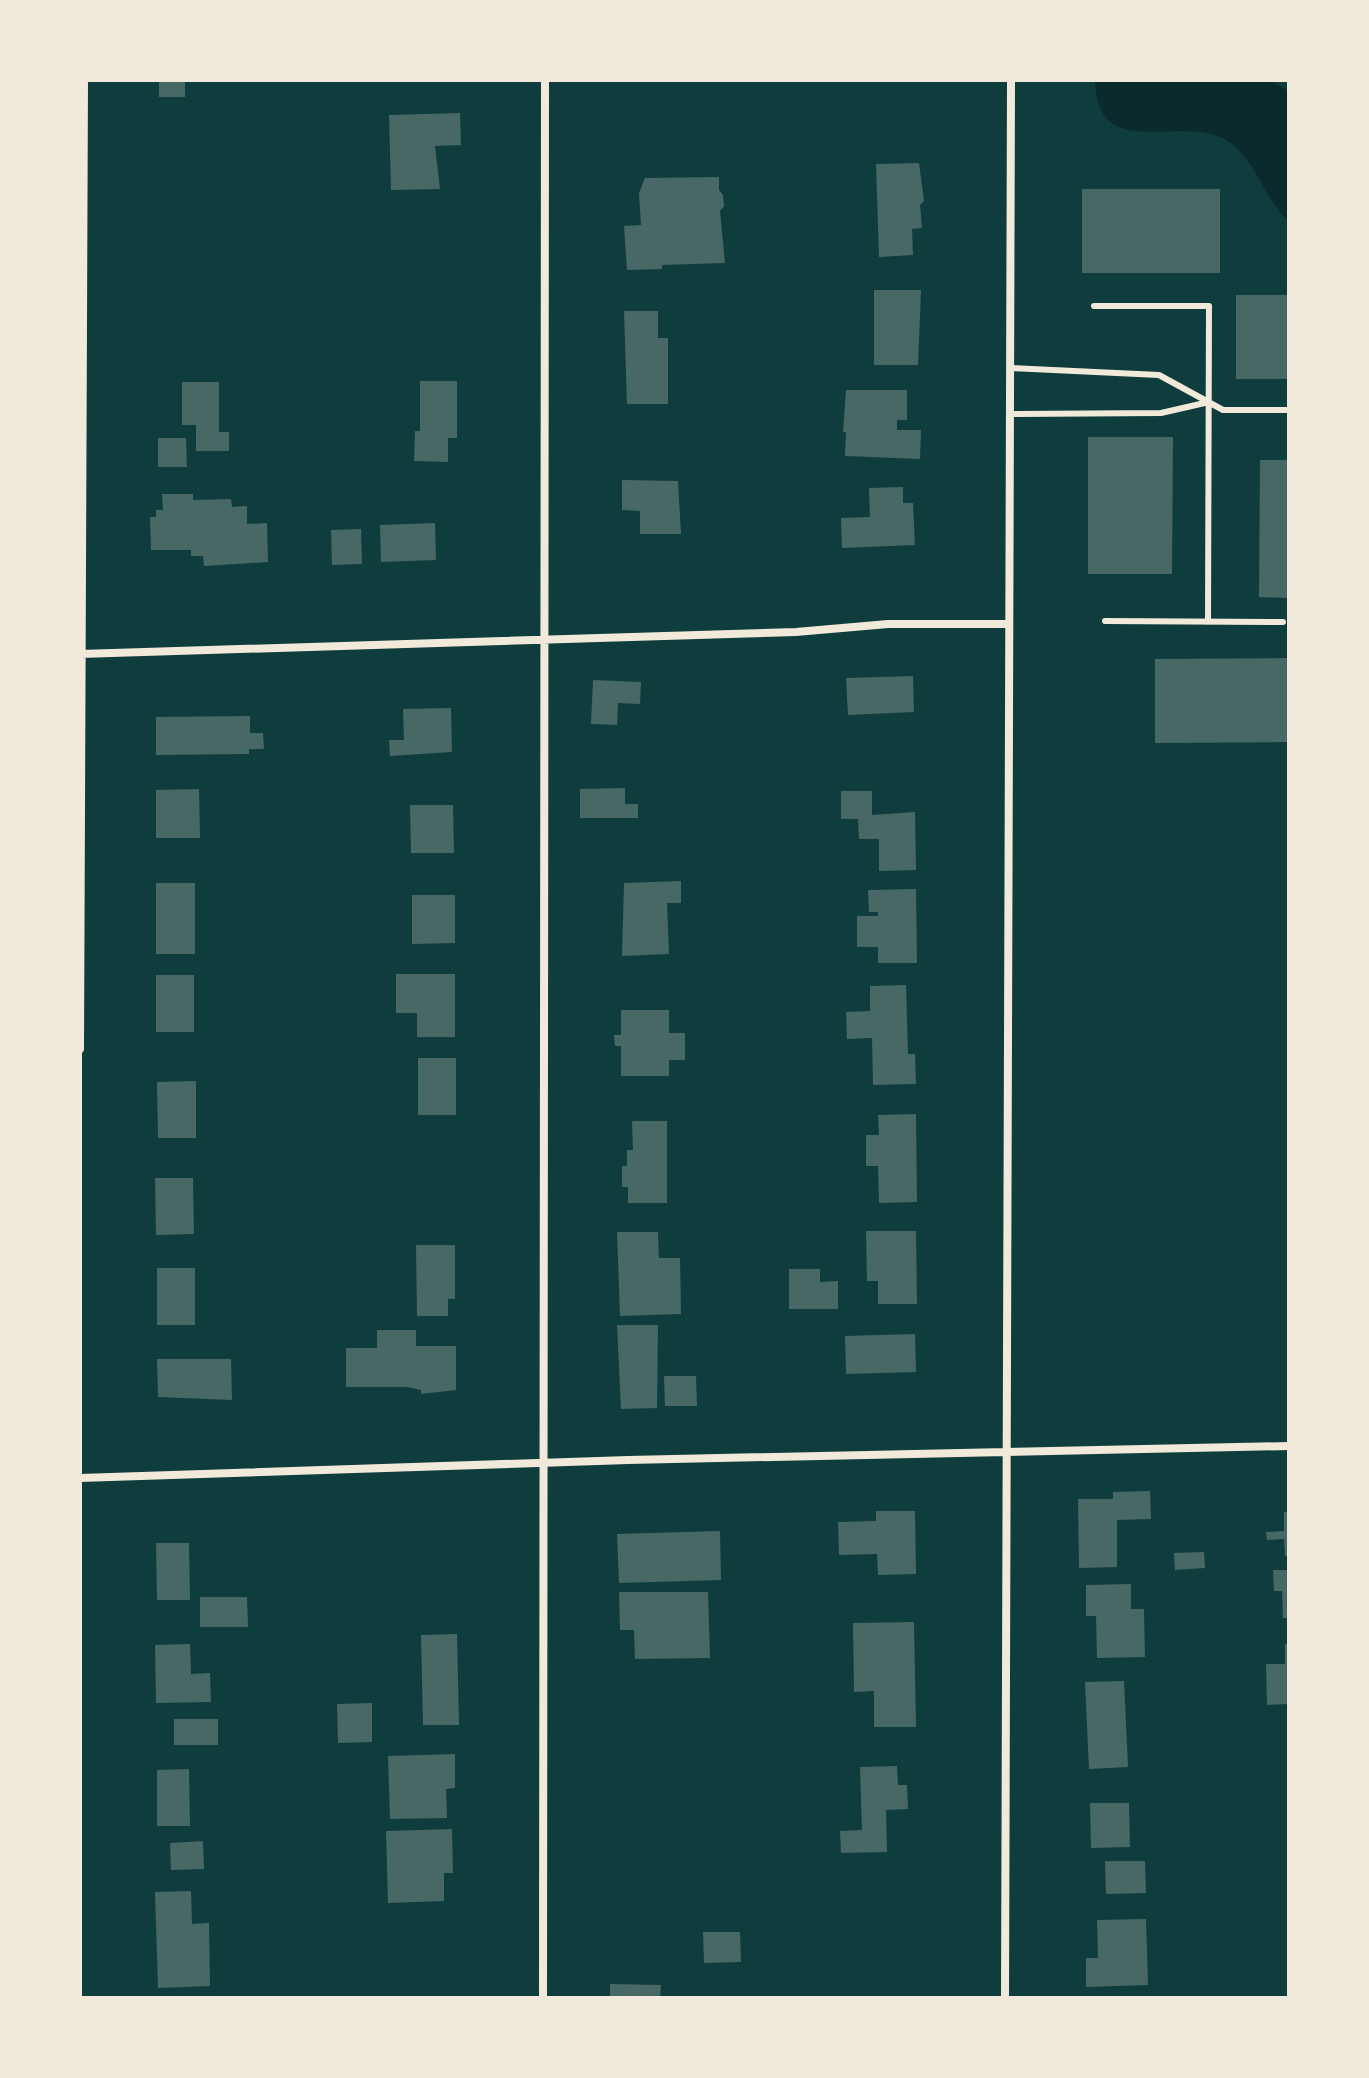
<svg xmlns="http://www.w3.org/2000/svg" width="1369" height="2078" font-family="'Zilla Slab',serif">
  <rect width="100%" height="100%" fill="#0f3d3e"/>
  <path fill="#0a2a2b" d="M1095,80H1269L1289,91V222C1264,199 1255,157 1226,140C1179,113 1097,165 1095,80Z"/>
  <path fill="#486865" d="M159,80H185V97H159Z
    M460,113L461,145L435,146L440,189L391,190L389,115Z
    M919,163L924,201L920,205L922,228L912,229L913,255L879,257L876,164Z
    M719,177V190L723,195L724,206L720,211L725,263L662,265V269L627,270L624,226L641,225L639,193L645,178Z
    M1082,189H1220V273H1082Z
    M874,290H921L918,365H874Z
    M1236,295H1289V379H1236Z
    M624,311H658V338H668V404H627Z
    M420,381H457V438H448V462L414,461L415,431H420Z
    M182,382H219V432H229V451H196V425H182Z
    M846,390H907V420H897V430H921L920,459L845,456L846,432H843Z
    M1088,437H1173L1172,574H1088Z
    M158,438H186L187,467H158Z
    M1260,460H1289V598L1259,597Z
    M622,480L678,481L681,534H640V511L622,510Z
    M903,487V503H913L915,545L842,548L841,518L870,517L869,488Z
    M162,494H193V500L231,499L232,507L247,506V524L267,523L268,562L204,566L203,556H191V550H151L150,517H156V510H163Z
    M435,523L436,560L381,562L380,525Z
    M361,529L362,564L332,565L331,530Z
    M1289,658V742L1155,743V659Z
    M913,676L914,712L848,715L846,678Z
    M593,680L641,682L640,704L618,703L617,725L591,724Z
    M451,708L452,752L390,756L389,740H404L403,709Z
    M250,716V733H263L264,749H249V754L156,755V717Z
    M625,788V804H638V818H580V789Z
    M199,789L200,838H156V790Z
    M841,791H872V815L915,812L916,870L879,871V839H859L858,819H841Z
    M410,805H453L454,853H411Z
    M681,881V903H667L669,954L622,956L624,883Z
    M156,883H195V954H156Z
    M916,889L917,963H878V947H857V916H878V912H869L868,890Z
    M412,895H455V943L412,944Z
    M396,974H455V1037H417V1013H396Z
    M156,975H194V1032H156Z
    M906,985L908,1054H915L916,1084L873,1085L872,1038L847,1039L846,1012L870,1011V986Z
    M621,1010H669V1033H685V1060H669V1076H621V1046H615L614,1035H621Z
    M418,1058H456V1115H418Z
    M196,1081V1138H158L157,1082Z
    M916,1114L917,1202L879,1203L878,1166H866V1135H879L878,1115Z
    M632,1121H667V1203H628V1187H622V1166H627V1150H633Z
    M155,1178H193L194,1234L156,1235Z
    M866,1231H916L917,1304H878V1281H867Z
    M617,1232H658L659,1258H680L681,1314L620,1316Z
    M416,1245H455V1299H448V1316H417Z
    M157,1268H195V1325H157Z
    M789,1269H820V1282L838,1281V1309H789Z
    M617,1325H658L657,1408L621,1409Z
    M377,1330H416V1346H456V1390L421,1394V1390L408,1387H346V1348H377Z
    M915,1334L916,1372L846,1374L845,1336Z
    M157,1359H231L232,1400L158,1397Z
    M664,1376H696L697,1406H665Z
    M1150,1491L1151,1519L1117,1520V1567L1079,1568L1078,1499H1113V1492Z
    M876,1511H915L916,1574L878,1575L877,1554L839,1555L838,1522L876,1521Z
    M1284,1512H1289V1556H1285L1284,1539L1267,1540L1266,1532L1284,1531Z
    M720,1531L721,1580L619,1583L617,1534Z
    M156,1543H189L190,1600H157Z
    M1204,1552L1205,1568L1175,1570L1174,1553Z
    M1273,1570H1289V1618H1283L1282,1591H1274Z
    M1131,1584V1609H1144L1145,1657L1097,1658L1096,1616H1086V1585Z
    M619,1592H708L710,1658L635,1659L634,1630H620Z
    M200,1597H247L248,1627H200Z
    M914,1622L916,1727H874V1691L854,1692L853,1623Z
    M457,1634L459,1725H423L421,1635Z
    M190,1644L191,1674L210,1673L211,1702L156,1703L155,1645Z
    M1285,1644H1289V1704L1267,1705L1266,1664H1285Z
    M1124,1681L1128,1767L1089,1769L1085,1682Z
    M372,1703V1742L338,1743L337,1704Z
    M174,1719H218V1745H174Z
    M455,1754V1788L446,1789L447,1818L390,1819L388,1756Z
    M897,1766L898,1785H907L908,1809L886,1810L887,1852L841,1853L840,1831L862,1830L860,1767Z
    M189,1769L190,1826H157V1770Z
    M1090,1803H1129L1130,1847L1091,1848Z
    M452,1829L453,1873H444V1901L388,1903L386,1831Z
    M203,1841L204,1869L171,1870L170,1843Z
    M1105,1861H1145L1146,1893L1106,1894Z
    M191,1891L192,1924L209,1923L210,1986L158,1988L155,1892Z
    M1146,1919L1148,1985L1086,1987V1958H1098L1097,1920Z
    M703,1932H740L741,1962L704,1963Z
    M610,1984L661,1985L660,1998H610Z"/>
  <g fill="none" stroke-linecap="round" stroke-linejoin="round">
    <path stroke="#f1e9da" stroke-width="6" d="M1094,306H1209L1208,622
      M1010,368L1159,375L1223,410H1289
      M1010,414L1161,413L1209,402
      M1105,621L1283,622"/>
    <path stroke="#f1e9da" stroke-width="8" d="M80,654L796,632L888,624H1008
      M80,1049L84,80
      M80,1478L628,1460L1289,1446
      M543,1998L545,80
      M1005,1998L1011,80"/>
  </g>
  <rect width="1369" height="2078" fill="none" stroke="#f1e9da" stroke-width="164"/>
</svg>
